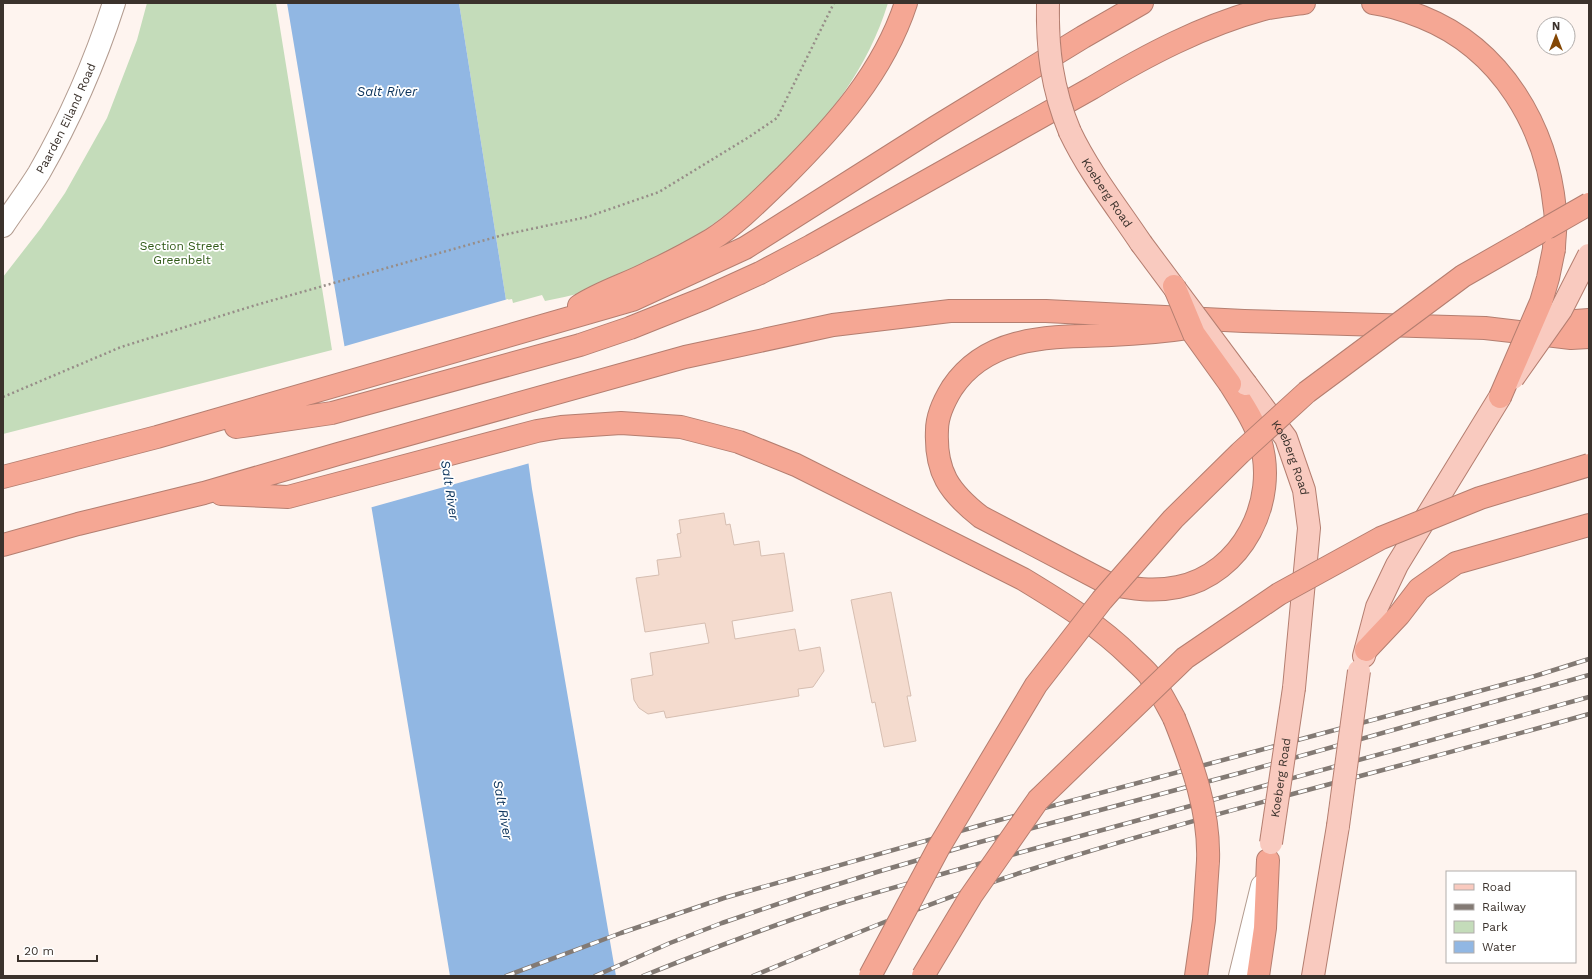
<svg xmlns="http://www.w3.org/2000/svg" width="1592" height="979" font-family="'Work Sans',sans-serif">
  <rect width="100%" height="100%" fill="#fef4ef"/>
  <path fill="#c4dcba" d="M147,3H276L332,350L3,434V277L41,228L65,193L107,118L137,40Z
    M459,3H888C868,68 829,118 781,166C743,203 703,235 656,260C644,266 631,270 620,276C608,281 596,287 583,292C571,296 558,298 545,301L542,295L513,303L512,299L506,300Z"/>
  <path fill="#91b7e3" d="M287,3H459L506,300L532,489L616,976H450Z"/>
  <path fill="#fef4ef" d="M508,299L530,463L369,508L342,347Z"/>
  <path fill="#f4dbce" stroke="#d6beb1" d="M724,513L726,525L730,524L734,545L759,541L761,556L784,553L793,611L732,621L735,639L795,629L799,651L820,647L824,671L813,687L798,689L799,696L666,718L664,711L648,714L639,708L634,700L631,679L653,675L650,653L709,643L705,623L645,632L636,578L659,575L657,560L681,557L677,534L681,533L679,520Z
    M891,592L911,696H907L916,741L884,747L875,702L872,703L851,600Z"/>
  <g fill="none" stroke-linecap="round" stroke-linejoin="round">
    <defs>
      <g id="tertiary">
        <path id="s1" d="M3,226C15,208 28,191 39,173C70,119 95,62 114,3"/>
      </g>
      <path id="secondary" d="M1240,976L1262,886"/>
      <g id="primary">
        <path id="s2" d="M1070,132C1089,172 1117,207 1141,243"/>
        <path id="s3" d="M1246,384L1286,438L1304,490L1309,528L1294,688"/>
        <path d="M1364,656L1377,607L1397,565L1500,397"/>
        <path d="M1313,976L1338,826"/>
      </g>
      <path id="motorway" d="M1373,3C1390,5 1407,11 1422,17C1502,49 1547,127 1555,210C1557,223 1554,237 1554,249
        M579,306C602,291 628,284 652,271C672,262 692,251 711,240C738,223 761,199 784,177C835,126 883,73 906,3
        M1536,324L1589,320
        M1189,328C1163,332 1137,334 1111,335C1053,337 988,334 952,388C944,401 937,415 937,430C935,472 949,492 981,517L1109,584C1132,589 1154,592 1178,587C1242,574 1279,501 1260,440C1254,420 1241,402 1230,384
        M236,427L332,413L580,345L630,328L705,298L760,273L811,246L1092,88C1147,55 1202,26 1264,9C1277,6 1291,5 1304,3
        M3,477L157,437L632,300L745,248L936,127L1083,37L1142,3
        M221,494L288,497L537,431L561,427L621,423L681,427L739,442L796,465L1023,579C1061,602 1100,626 1132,658C1138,664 1144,669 1149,675C1159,689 1166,703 1174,718
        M3,545L78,524L204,493L338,454L685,357L833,325L950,311H1046L1244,321L1485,328L1571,338L1589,337
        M1366,650L1399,615L1419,589L1456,563L1589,525
        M1196,976L1204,920L1208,861
        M1258,976L1265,928L1268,860"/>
    </defs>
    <use href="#tertiary" stroke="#b39c90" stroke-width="24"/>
    <use href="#secondary" stroke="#b39c90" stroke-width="24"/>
    <use href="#primary" stroke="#b47e70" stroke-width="24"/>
    <use href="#motorway" stroke="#b47e70" stroke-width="24"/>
    <path stroke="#978d88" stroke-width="2.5" stroke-dasharray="2 3" stroke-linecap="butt" d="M3,397L121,347L256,305L503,235L587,217L659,192L749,137L777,118L834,3"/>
    <use href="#tertiary" stroke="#fff" stroke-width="22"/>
    <use href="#secondary" stroke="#fff" stroke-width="22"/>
    <use href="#primary" stroke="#f9cabf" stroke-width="22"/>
    <use href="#motorway" stroke="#f5a794" stroke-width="22"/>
    <defs>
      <path id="rail" d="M506,976L621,933L724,898L992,822L1391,715L1535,676L1589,659
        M595,976L670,943L722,923L813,892L877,872L980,842L1240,773L1589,675
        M643,976C703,952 762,929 823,909C865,895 907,884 949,872L1589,697
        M753,976C844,938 935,900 1029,870C1213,811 1403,767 1589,714"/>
    </defs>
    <use href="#rail" stroke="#837a74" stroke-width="4.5"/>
    <use href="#rail" stroke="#fff" stroke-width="3" stroke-dasharray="9" stroke-linecap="butt"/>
    <defs>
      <g id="primary-bridge">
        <path d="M1048,3C1047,49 1052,89 1070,132"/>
        <path d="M1141,243L1246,384"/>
        <path d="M1513,378L1561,310L1589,255"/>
        <path d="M1338,826L1359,671"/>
        <path id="s4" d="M1271,843L1294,688"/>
      </g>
      <path id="motorway-bridge" d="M1174,286L1194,334L1230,384
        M1500,397L1541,302L1548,278L1554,249
        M1174,718C1192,763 1210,812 1208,861
        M870,976L939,847L1036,685L1102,600L1173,519L1240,453L1307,392L1463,276L1589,204
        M923,976L971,896L1038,800L1185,658L1279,594L1381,538L1480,498L1589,465"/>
    </defs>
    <use href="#primary-bridge" stroke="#b47e70" stroke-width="24" stroke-linecap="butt"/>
    <use href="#motorway-bridge" stroke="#b47e70" stroke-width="24" stroke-linecap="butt"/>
    <use href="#primary-bridge" stroke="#f9cabf" stroke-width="22"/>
    <use href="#motorway-bridge" stroke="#f5a794" stroke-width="22"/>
  </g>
  <g text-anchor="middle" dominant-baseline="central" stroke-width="3.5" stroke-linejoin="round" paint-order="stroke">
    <g font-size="12" fill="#3b322c" stroke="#fff">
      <text stroke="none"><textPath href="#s1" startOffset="125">Paarden Eiland Road</textPath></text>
      <text stroke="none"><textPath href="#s2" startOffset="71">Koeberg Road</textPath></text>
      <text stroke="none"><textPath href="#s3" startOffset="87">Koeberg Road</textPath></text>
      <text stroke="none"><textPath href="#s4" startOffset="66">Koeberg Road</textPath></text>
    </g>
    <g font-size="12" fill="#2f5916" stroke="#fff">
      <text x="182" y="246">Section Street<tspan x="182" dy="14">Greenbelt</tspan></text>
    </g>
    <g font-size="13" font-style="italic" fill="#0b335c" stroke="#fff">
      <text x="387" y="91">Salt River</text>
      <text transform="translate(450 490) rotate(81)">Salt River</text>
      <text transform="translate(503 810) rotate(80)">Salt River</text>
    </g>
  </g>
  <rect width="1592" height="979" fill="none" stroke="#3b322c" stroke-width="8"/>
  <rect x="1446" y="871" width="130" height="92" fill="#ffffff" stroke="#b1adab"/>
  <rect x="1454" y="884" width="20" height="6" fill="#f9cabf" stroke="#b1adab"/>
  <text x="1482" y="891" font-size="12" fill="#3b322c">Road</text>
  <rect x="1454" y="904" width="20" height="6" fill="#837a74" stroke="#b1adab"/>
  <text x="1482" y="911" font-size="12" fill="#3b322c">Railway</text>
  <rect x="1454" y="921" width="20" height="12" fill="#c4dcba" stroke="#b1adab"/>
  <text x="1482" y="931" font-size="12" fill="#3b322c">Park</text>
  <rect x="1454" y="941" width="20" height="12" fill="#91b7e3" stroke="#b1adab"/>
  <text x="1482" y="951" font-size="12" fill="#3b322c">Water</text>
  <g transform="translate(1556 36)"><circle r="19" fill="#ffffff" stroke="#b1adab"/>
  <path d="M0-3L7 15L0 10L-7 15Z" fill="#844704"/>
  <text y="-6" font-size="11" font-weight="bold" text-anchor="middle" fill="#3b322c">N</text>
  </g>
  <path d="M18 955v6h79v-6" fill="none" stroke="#3b322c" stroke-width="2"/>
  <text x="24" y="955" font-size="12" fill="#3b322c" stroke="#ffffff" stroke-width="3" paint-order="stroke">20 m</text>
</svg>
